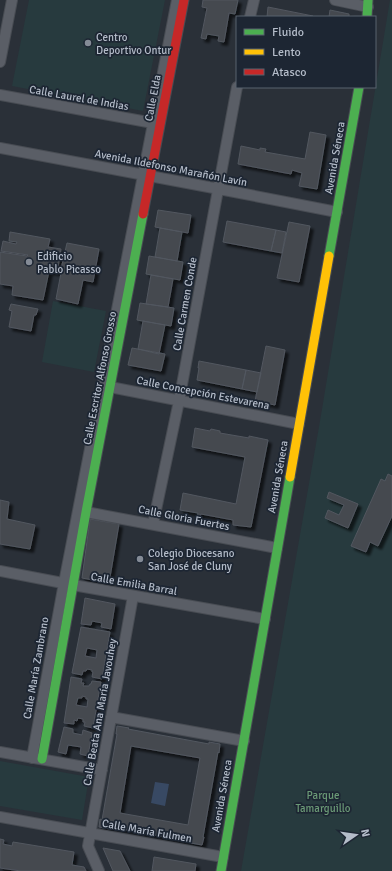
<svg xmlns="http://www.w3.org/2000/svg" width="392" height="871" font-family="Signika,sans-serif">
  <defs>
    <filter id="shadow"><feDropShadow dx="3.5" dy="3.5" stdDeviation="1" flood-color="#0009"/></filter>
  </defs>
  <rect width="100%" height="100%" fill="#2a3038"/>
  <path fill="#273a3e" d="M29,0H165L143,111L12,86Z
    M390,0H392V871H241L320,421Z
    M53,301L106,311L94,372L42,362Z
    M0,761L89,777L82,820L0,806Z"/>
  <path fill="#384963" d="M155,782L169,784L165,806L151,803Z"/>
  <path fill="#444950" stroke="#52575f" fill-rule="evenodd" filter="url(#shadow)" d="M203,0H238L235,14L229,13L224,42L218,41L219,36L207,34L206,39L201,38L207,8L202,7Z
    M268,7L313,16V17H267Z
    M330,10L349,14V17H329Z
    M310,132L326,135L317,189L299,186L302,173L292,170L291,174L238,164L241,146L260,150V148L266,149L265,152L305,159Z
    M158,210L191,215L188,233L155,227Z
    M227,221L276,230L271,251L223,242Z
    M289,222L310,226L299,282L277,278Z
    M160,228L182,232L177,261L155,257Z
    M276,230L286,232L282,253L271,251Z
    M10,232L50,239L48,247L61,249L58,268L61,269L67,243L99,249L93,282L83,280L78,304L56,299L61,273L49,271L43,300L12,295L13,286L0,284V252L27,256L28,255L1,251L3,241L16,244L17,242L9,241Z
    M149,256L183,262L180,280L146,274Z
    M151,275L173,279L168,307L146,304Z
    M140,303L174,308L171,326L137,320Z
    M11,304L38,309L36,315H34L31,331L9,327L12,311L9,310Z
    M143,321L165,325L159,354L138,349Z
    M266,346L285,350L275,405L255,401Z
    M132,348L165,354L161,371L128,365Z
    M199,361L246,370L242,389L197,380L199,368H198Z
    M246,370L261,373L257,392L242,389Z
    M195,428L210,431L211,429L220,431V433L249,438V436L268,440L251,527L233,525V520L201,514L200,517L197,516L198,513L180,510L183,493L236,504L245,457L192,447Z
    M388,474L392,476V516L378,546L370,542L366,552L351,546L381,479L385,481Z
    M329,492L358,504L348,528L325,518L328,510L339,515L344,505L327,498Z
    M0,500L9,502L7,519L35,525L30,549L0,544Z
    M90,519L119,524L109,583L82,578Z
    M85,598L115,604L111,629L101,627L102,623L92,621L91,625L81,624Z
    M81,627L110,632L102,679L92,677L93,672H92V670L87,669L86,671H83L82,675L72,673ZM87,648L97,650L96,658L85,656Z
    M71,677L82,679L81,683H84L83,686H89L90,684H91L92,681L101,682L93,728L84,726L85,722H83V719L78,718L77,721L74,720V724L64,723ZM82,696L86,697V699H88L87,707L76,705L78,698H82Z
    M117,726L129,728L128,729L209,744V742L220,744L219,753L218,752L203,837H204L202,845L191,843V842L111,827L110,829L99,827L100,819L102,820L117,734H116ZM131,746L200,758L188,825L120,813Z
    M64,727L73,729V733L82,735L83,730L92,733L88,756L80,754L81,747L68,745L66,754L58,752Z
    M0,839L4,840L3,844L12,846L13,842L74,852L72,865L84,867L86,871H21L0,868Z
    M103,848L120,851L130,871H113Z
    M154,857L196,864L195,871H152Z"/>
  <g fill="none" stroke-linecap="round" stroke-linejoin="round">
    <defs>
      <path id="street" d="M335,0L368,7
        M250,17L254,0
        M0,62L12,0
        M0,95L153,123
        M0,148L219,189L337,212
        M105,386L299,424
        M86,512L277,548
        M153,524L179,401L237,87
        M0,571L73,585L265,619
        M111,717L244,741
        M0,752L102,770
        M32,758L64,583L177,0
        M0,817L223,857
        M99,871L88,846L133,596"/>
      <path id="fast" d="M367,17L368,0
        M329,256L359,87
        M42,759L86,512L143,214
        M221,871L290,477"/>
      <path id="slow" d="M290,477L329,256"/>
      <path id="jam" d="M143,214L184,0"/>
    </defs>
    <use href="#street" stroke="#484c53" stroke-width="12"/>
    <use href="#fast" stroke="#484c53" stroke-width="11"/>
    <use href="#slow" stroke="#484c53" stroke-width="11"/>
    <use href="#jam" stroke="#484c53" stroke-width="11"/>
    <use href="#street" stroke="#5a5e66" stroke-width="10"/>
    <use href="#fast" stroke="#4caf50" stroke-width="9"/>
    <use href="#slow" stroke="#ffc107" stroke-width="9"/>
    <use href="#jam" stroke="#c62828" stroke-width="9"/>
  </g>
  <g fill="#848b96" stroke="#1d2633" stroke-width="1.5">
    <circle cx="88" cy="43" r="4"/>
    <circle cx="29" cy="262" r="4"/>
    <circle cx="140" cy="559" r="4"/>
  </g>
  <g text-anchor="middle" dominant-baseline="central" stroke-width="3.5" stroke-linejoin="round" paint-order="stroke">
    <g font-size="11" fill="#b4bcc9" stroke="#1d2633" text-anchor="start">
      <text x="96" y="37">Centro<tspan x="96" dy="13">Deportivo Ontur</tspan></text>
      <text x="37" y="256">Edificio<tspan x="37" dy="13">Pablo Picasso</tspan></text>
      <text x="148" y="553">Colegio Diocesano<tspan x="148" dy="13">San José de Cluny</tspan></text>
    </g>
    <g font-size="11" fill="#b4bcc9" stroke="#1d2633">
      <text transform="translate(79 98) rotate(10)">Calle Laurel de Indias</text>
      <text transform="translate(153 98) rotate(-79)">Calle Elda</text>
      <text transform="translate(335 158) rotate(-80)">Avenida Séneca</text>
      <text transform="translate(171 168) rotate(11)">Avenida Ildefonso Marañón Lavín</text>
      <text transform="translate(185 304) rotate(-80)">Calle Carmen Conde</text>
      <text transform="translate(100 378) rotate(-79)">Calle Escritor Alfonso Grosso</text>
      <text transform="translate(203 393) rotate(11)">Calle Concepción Estevarena</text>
      <text transform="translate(278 477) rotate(-80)">Avenida Séneca</text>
      <text transform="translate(184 518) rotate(11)">Calle Gloria Fuertes</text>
      <text transform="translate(134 584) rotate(10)">Calle Emilia Barral</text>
      <text transform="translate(36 668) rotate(-80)">Calle María Zambrano</text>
      <text transform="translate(100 712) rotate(-80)">Calle Beata Ana María Javouhey</text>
      <text transform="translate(222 796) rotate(-80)">Avenida Séneca</text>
      <text transform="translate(147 831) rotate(10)">Calle María Fulmen</text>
    </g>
    <g font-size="11" fill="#6b9a76" stroke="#1d2633">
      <text x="323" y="795">Parque<tspan x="323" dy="13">Tamarguillo</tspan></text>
    </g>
  </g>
  <rect x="236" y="16" width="140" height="72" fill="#1d2633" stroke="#59626f"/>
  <rect x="244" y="29" width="20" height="6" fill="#4caf50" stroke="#59626f"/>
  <text x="272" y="36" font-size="12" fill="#b4bcc9">Fluido</text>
  <rect x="244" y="49" width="20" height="6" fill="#ffc107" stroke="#59626f"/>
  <text x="272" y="56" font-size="12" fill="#b4bcc9">Lento</text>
  <rect x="244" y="69" width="20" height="6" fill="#c62828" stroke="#59626f"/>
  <text x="272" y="76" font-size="12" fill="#b4bcc9">Atasco</text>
  <g transform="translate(356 835) rotate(77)" stroke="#1d2633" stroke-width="3" paint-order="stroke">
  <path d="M0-3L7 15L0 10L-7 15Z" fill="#b4bcc9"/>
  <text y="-6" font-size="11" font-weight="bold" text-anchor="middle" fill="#b4bcc9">N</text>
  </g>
</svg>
